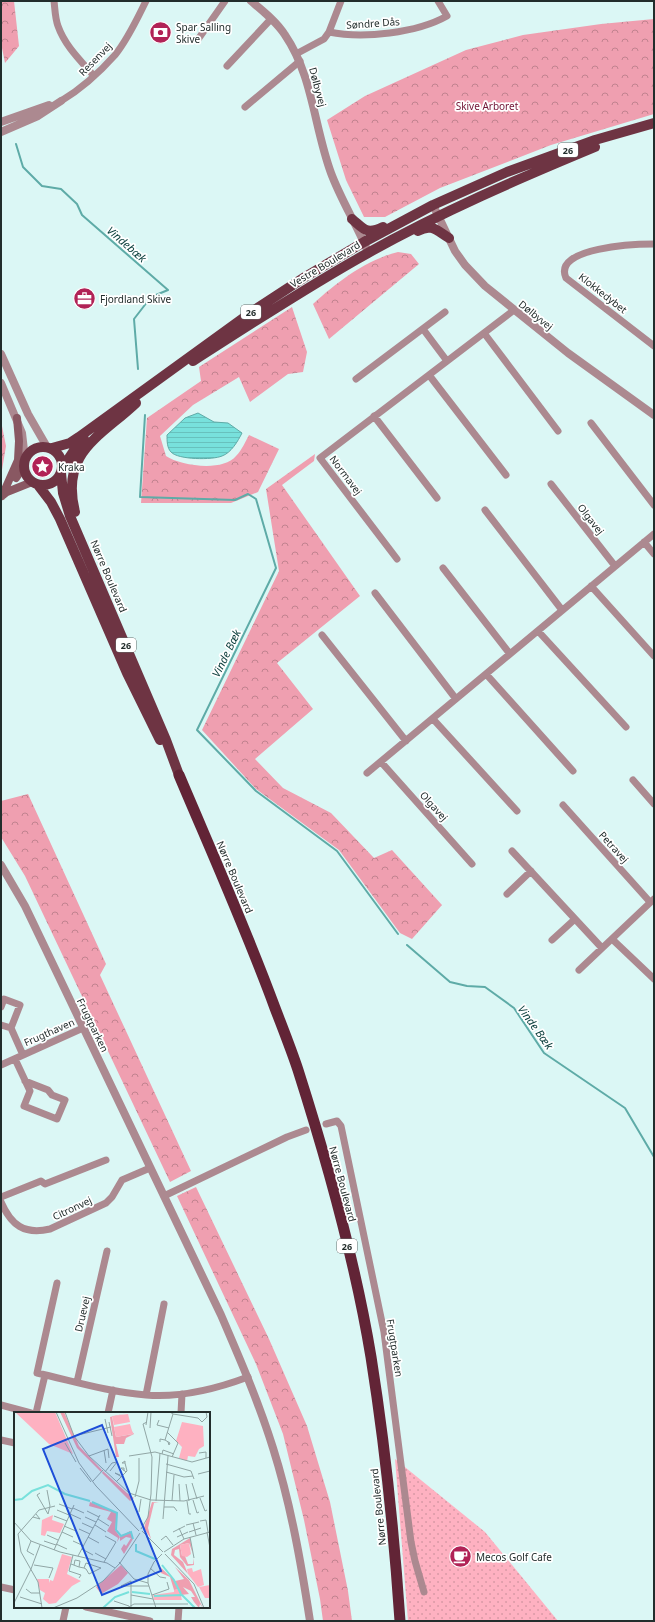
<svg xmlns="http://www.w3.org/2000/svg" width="655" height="1622" font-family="'Noto Sans',sans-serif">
  <defs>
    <pattern id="green-dots" width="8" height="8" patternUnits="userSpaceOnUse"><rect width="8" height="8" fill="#feb1c1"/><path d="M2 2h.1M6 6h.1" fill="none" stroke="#d999a6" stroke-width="1.8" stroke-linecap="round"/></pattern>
    <pattern id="forest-crowns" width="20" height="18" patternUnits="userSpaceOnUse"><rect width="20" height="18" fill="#ef9fb0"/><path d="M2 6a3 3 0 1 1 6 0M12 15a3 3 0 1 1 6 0" fill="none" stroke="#c1828f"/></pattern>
    <pattern id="water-rules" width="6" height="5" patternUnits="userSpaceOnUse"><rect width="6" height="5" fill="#78e1dc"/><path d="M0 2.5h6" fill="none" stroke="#68c1bd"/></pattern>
  </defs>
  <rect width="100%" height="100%" fill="#dbf7f5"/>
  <path fill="url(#green-dots)" d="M395,1459L485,1532L558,1621H408Z"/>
  <path fill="url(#forest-crowns)" d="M1,1H14L19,46L5,63L1,43Z
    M654,19V114L551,145L440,188L385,217H364L346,180L327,120L365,96L466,50L523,35L601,24Z
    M398,252L411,254L419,264L329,339L313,304C337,282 366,260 398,252Z
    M292,307L307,352L303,372L288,374L250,402L239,377L193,405L160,436L166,456C181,466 223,472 236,456C242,450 245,442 249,435L279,449L258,492L231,503H141L147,418L201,381L199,367Z
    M1,421L6,446L1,476Z
    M315,454L314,461L282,485L360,596L277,663L313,709L255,759L283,788L331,813L374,858L392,850L442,905L412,939L400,933L339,850L256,789L202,730L279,571L266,489Z
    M28,794L106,964L100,975L191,1171L170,1182L25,876L1,837V801Z
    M196,1187L269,1339L307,1426L330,1502L348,1591L352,1621H323L320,1599L304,1520L283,1434L256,1364L177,1196Z"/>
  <path fill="url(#water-rules)" stroke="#5eaba7" d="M198,413L214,422L228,423L242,433C238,441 231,453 222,456C213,460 178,460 171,452C167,448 167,441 167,435L185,418Z"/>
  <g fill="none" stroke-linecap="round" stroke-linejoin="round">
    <path stroke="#5eaba7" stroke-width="2" d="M16,144L23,167L42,186L61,189L77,204L82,215L168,290L151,297L134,319L138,369
      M145,415L140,497L235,500L248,494L256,499L276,568L197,730L256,791L337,851L398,934
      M407,945L450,982L467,986L485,987L514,1008L544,1053L625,1108L654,1157"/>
    <path stroke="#ac8990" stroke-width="7" d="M54,1C55,9 55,18 58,26C65,46 81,61 94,76
      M329,32C363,39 417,33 447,16L438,1
      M199,38L225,1
      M296,54L324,39L329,32L341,1
      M227,66L271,19
      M61,101C81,89 99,73 115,55C128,39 137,19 146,1
      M245,107L300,61
      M654,244C637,244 552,247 566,278L654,346
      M423,329L447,361
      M484,333L558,431
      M429,375L506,475
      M356,379L445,312
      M374,416L437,498
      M591,423L654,505
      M551,484L615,566
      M485,510L562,610
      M644,542L654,554
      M397,559L320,458L514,310
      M443,568L510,654
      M591,586L654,656
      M375,593L456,699
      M538,631L626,727
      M322,635L406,741
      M486,674L573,771
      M433,719L517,811
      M381,762L472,864
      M367,773L654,534
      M633,780L654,804
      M563,805L650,902
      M512,851L602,948
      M507,894L531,871
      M612,939L654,979
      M552,940L575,919
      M579,970L654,899
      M1,1007L4,999L20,1005L11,1028
      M1,1025L11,1028L23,1055
      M15,1059L30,1091L24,1106L57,1119L65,1100L52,1095L48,1090L25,1081
      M1,1065L83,1028
      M326,1124L337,1121L341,1126L384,1332L411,1542L415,1561L424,1592
      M164,1196L287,1137L306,1130
      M1,1197L41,1181L45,1184L106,1160
      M1,1202C11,1225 24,1235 50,1229L106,1203L112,1197L122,1180L150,1168
      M57,1283L37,1373C73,1381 109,1392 146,1395C181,1398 216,1389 248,1377
      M77,1382L107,1251
      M146,1395L164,1304
      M1,1405L31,1413
      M36,1413L45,1375
      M108,1413L113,1390
      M181,1413L182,1394
      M1,1440L15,1443
      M1,1587L15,1590
      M86,1607L150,1621
      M63,1621L66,1607
      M178,1621L179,1607"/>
    <path stroke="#ac8990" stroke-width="8" d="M251,1C263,11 277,22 285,35C313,76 314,127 331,173C341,200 357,225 368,252
      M1,122L49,105
      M1,132L38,116L61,101
      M433,205L455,251L465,265L485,286L568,353L654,415
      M1,354L28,414L47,447
      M1,383L22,433L25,459
      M1,865L25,906L221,1315C240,1359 259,1403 273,1448C291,1505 301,1563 310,1621"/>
    <path stroke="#895862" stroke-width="8" d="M16,478L24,466
      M2,496L18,460L19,441L17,418
      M2,496L7,492L32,482"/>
    <path stroke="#6e3443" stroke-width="10" d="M352,219C364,229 366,235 383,227
      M418,231C432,223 437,231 449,238
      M193,361C251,324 308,286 368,253C441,212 518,179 595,147
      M24 466a19 19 0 1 1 38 0a19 19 0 1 1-38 0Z
      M52,448L70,443L79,437L253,311L305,277L364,242L433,205L507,172L595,140L654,123
      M63,467L75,449L84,439
      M61,473L63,493L70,516L166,740L179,775
      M38,485L51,502L60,519L127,673L160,740
      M75,512C60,452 100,437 136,403"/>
    <path stroke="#622436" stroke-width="11" d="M179,775C212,853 246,929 275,1008C283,1029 291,1049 298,1070C328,1164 355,1260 371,1357C385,1445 394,1532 400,1621"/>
  </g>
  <defs>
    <symbol id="bank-disc" viewBox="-11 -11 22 22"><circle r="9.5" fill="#b12256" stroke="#fff"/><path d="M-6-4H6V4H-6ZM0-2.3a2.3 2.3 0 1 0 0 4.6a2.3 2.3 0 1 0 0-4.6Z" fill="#fff"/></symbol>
    <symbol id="office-disc" viewBox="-11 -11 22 22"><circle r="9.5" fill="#b12256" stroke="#fff"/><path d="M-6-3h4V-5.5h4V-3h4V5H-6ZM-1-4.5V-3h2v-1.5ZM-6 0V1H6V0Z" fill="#fff"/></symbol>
    <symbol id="sight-disc" viewBox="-11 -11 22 22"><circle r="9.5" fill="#b12256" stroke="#fff"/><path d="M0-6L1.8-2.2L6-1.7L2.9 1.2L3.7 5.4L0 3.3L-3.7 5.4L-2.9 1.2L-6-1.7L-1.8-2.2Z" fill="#fff"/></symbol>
    <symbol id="cafe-disc" viewBox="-11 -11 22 22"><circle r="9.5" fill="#b12256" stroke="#fff"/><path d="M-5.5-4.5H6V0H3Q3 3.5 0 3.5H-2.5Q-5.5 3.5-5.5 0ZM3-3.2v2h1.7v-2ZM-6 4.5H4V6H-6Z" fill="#fff"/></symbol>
  </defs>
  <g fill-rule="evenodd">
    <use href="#bank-disc" x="148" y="20" width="25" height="25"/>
    <use href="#office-disc" x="72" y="286" width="25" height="25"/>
    <use href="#sight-disc" x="30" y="454" width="25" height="25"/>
    <use href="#cafe-disc" x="448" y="1544" width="25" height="25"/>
  </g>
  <g text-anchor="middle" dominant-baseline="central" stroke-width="3.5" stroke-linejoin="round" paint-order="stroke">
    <g fill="#fff" stroke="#646c6b" stroke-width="1">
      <rect x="558" y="143" width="20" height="14" rx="3"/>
      <rect x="241" y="305" width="20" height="14" rx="3"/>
      <rect x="116" y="638" width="20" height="14" rx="3"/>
      <rect x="337" y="1239" width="20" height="14" rx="3"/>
    </g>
    <g font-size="9" font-weight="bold" fill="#222d2c">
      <text x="568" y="150">26</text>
      <text x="251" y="312">26</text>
      <text x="126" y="645">26</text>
      <text x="347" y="1246">26</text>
    </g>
    <g font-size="10" fill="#222d2c" stroke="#fff">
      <text transform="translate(373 23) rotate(-4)">Søndre Dås</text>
      <text transform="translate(95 59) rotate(-46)">Resenvej</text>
      <text transform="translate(318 87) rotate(75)">Dølbyvej</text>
      <text transform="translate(325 264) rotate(-31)">Vestre Boulevard</text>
      <text transform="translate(603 293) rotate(38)">Klokkedybet</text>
      <text transform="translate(536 315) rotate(39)">Dølbyvej</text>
      <text transform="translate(346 475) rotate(53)">Normavej</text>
      <text transform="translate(591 519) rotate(52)">Olgavej</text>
      <text transform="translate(109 576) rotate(67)">Nørre Boulevard</text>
      <text transform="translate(434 806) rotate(48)">Olgavej</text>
      <text transform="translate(614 847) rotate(48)">Petravej</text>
      <text transform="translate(235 877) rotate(67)">Nørre Boulevard</text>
      <text transform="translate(93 1025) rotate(64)">Frugtparken</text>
      <text transform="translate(49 1032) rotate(-24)">Frugthaven</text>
      <text transform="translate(343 1184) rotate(75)">Nørre Boulevard</text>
      <text transform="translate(72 1208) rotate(-25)">Citronvej</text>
      <text transform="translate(82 1314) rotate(-77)">Druevej</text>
      <text transform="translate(395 1348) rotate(81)">Frugtparken</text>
      <text transform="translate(378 1507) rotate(-96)">Nørre Boulevard</text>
    </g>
    <g font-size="10" fill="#222d2c" stroke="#fff" text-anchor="start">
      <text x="176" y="27">Spar Salling<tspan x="176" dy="12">Skive</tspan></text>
      <text x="100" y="299">Fjordland Skive</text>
      <text x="58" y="467">Kraka</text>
      <text x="476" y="1557">Mecos Golf Cafe</text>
    </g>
    <g font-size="10" fill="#701334" stroke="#fff">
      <text x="487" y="106">Skive Arboret</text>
    </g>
    <g font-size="11" font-style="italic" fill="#083c3a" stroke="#fff">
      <text transform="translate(127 244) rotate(41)">Vindebæk</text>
      <text transform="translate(226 653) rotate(-64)">Vinde Bæk</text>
      <text transform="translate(536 1027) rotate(54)">Vinde Bæk</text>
    </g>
  </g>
  <g transform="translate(14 1412)">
    <rect width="196" height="196" fill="#dbf7f5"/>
    <path d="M1,0H41L59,42L35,32ZM39,103L38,108L50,112L46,121L33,119L31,124L27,123L28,108ZM48,142L58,145L53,162L67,169L58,174L42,191L35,192L29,187L31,181L26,178L23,167H35V171L36,168L39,169ZM178,156L179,160L187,157L190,173L184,175L174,162L173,157ZM196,173V186H191L185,175ZM165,177L168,188H140L139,183L160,180V178Z" fill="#feb1c1"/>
    <path d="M46,0H50L65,34L88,58L87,60L63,36ZM113,1L98,5L102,25L119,22L117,18L120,22L112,26L110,32H102L105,45H102L96,5ZM89,59L113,81L120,86L116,89L88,61ZM76,90L103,101L101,118L106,125L103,130L104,126L93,119L98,110L93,107L97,100L75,94ZM138,90L145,91H140L134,116L137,127L130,116ZM116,119L119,127L110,142L107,137L110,132L112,134L117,126L112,125L106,129V125ZM176,126L179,142L175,131L166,133L168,144H171L174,152H179V146L180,153L173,154L166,145L165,137L161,138L160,143L169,150L174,162L157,143L158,137ZM107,153L114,161L104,172L87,182L82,175ZM145,154L161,169L170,167L161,155L175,168L189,196L186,192L185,196L180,190L177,185H181L177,179L169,175L175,182L167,183L165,177L160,178L156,165L147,161Z" fill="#ef9fb0"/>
    <path d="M168,10L189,14L190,34L185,37L181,45L174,44L173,49L165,46L168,35L162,29Z" fill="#feb1c1"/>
    <path d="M114,2L116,10L100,13L98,4ZM116,12L119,22L102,25L100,15ZM175,131L177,142L173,145L168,144L166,133Z" fill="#feb1c1"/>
    <path fill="none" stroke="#78e1dc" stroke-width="2" d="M0,88L8,87L18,79L34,73L51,82L76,89M78,90L103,101L102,118L107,124L117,120L119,127M122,132V139L141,147M148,153L160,168L167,182M118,180L136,182M140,184L168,183L181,196M89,196L101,185L115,180"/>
    <path fill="none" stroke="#91a6a5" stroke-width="1" d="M42,0L65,51L82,74L103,96M51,0L60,24L75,44L115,81L137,88M159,2L184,6L188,10L193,5L192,0M91,7L94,21M145,8L143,13L155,16M95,10L98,24M132,13L134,0M136,16L137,0M153,20L164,31L158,45M60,24L97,15M151,28L159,2L156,0M146,30V27L151,28L156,31L155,33L154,30M51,31L62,50M90,38L92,51M185,41L192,40V46M148,42L149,38L160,42M75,44L94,37L95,46M115,44L141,40L178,50L196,45M152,52L177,59L180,67M66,56L77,70M110,59V56H107L112,60M91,60L98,51L103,50L96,59M152,60L170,65L179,64M184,62L196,59M106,63L101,61L108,65M79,69L89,58M102,70L113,59L111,51H108L111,49V51M178,71L183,87M165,72L166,89M172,72L175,89M33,78L36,94M26,81L23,83L34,102L36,94M121,85L125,69V46M186,86L191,99L193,98M137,88L170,89L190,84M179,88L183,101L185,100M142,89L146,41M158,89L160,63M173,89L175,102H177M45,92L58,97M150,95H160L163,99M59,96L70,101M103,96L125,119M43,98L55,103M73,99L85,105M125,100L127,87M56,102L67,107M40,104L53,109M19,105L26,107L22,102M71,105L82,110M84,107L95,114M149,107L154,44M186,109L192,108L194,120M0,110L17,129L46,140L93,151L101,156M68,111L79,116M179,111L182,123M81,113L92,120M172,113L185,110M50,114L62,119M165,116L170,127M65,117L76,122M127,117L134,105L137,82L138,45L129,12L133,10M128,119L149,140M48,120L59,125M159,120L171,114M175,120L187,116M193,120L196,136M33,123L44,128M74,125L85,131M163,125L174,120M176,125L180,146M147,128L152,124L159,133M17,129L13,139L20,143M30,129L42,133M59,129L70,134M42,132L53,137M68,137L79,143M40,138L60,93M150,140L170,127L196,120M81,141L92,147M151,142L180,172L190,196M59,143L55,159L67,163L65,166M64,144L86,103M90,150L102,130L91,124M105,150L120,167L134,171M57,152L65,155L70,156L72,157L75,162L87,156L72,151L70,156M20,153L39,156L35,166M60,153L61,148L66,149L65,155M136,156L146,165L152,166M17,157L26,133M117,169L107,174H135M117,169V196M12,177L17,181H26M117,183L139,187M138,183L155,177L153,170M6,185L28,192M100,189L115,194M0,191L17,157M28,196L24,170L7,140L4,122L25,98L41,94M39,196L63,186L89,169L106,151L126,121M113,196L120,192H174M142,196L134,171V162L140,150L148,142"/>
    <path fill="#1d4ed8" fill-opacity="0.15" stroke="#1d4ed8" stroke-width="2" d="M88,13L147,159L88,183L29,37Z"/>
    <rect width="196" height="196" fill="none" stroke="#222d2c" stroke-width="2"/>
  </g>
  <rect width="655" height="1622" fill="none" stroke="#222d2c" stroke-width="4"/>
</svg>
